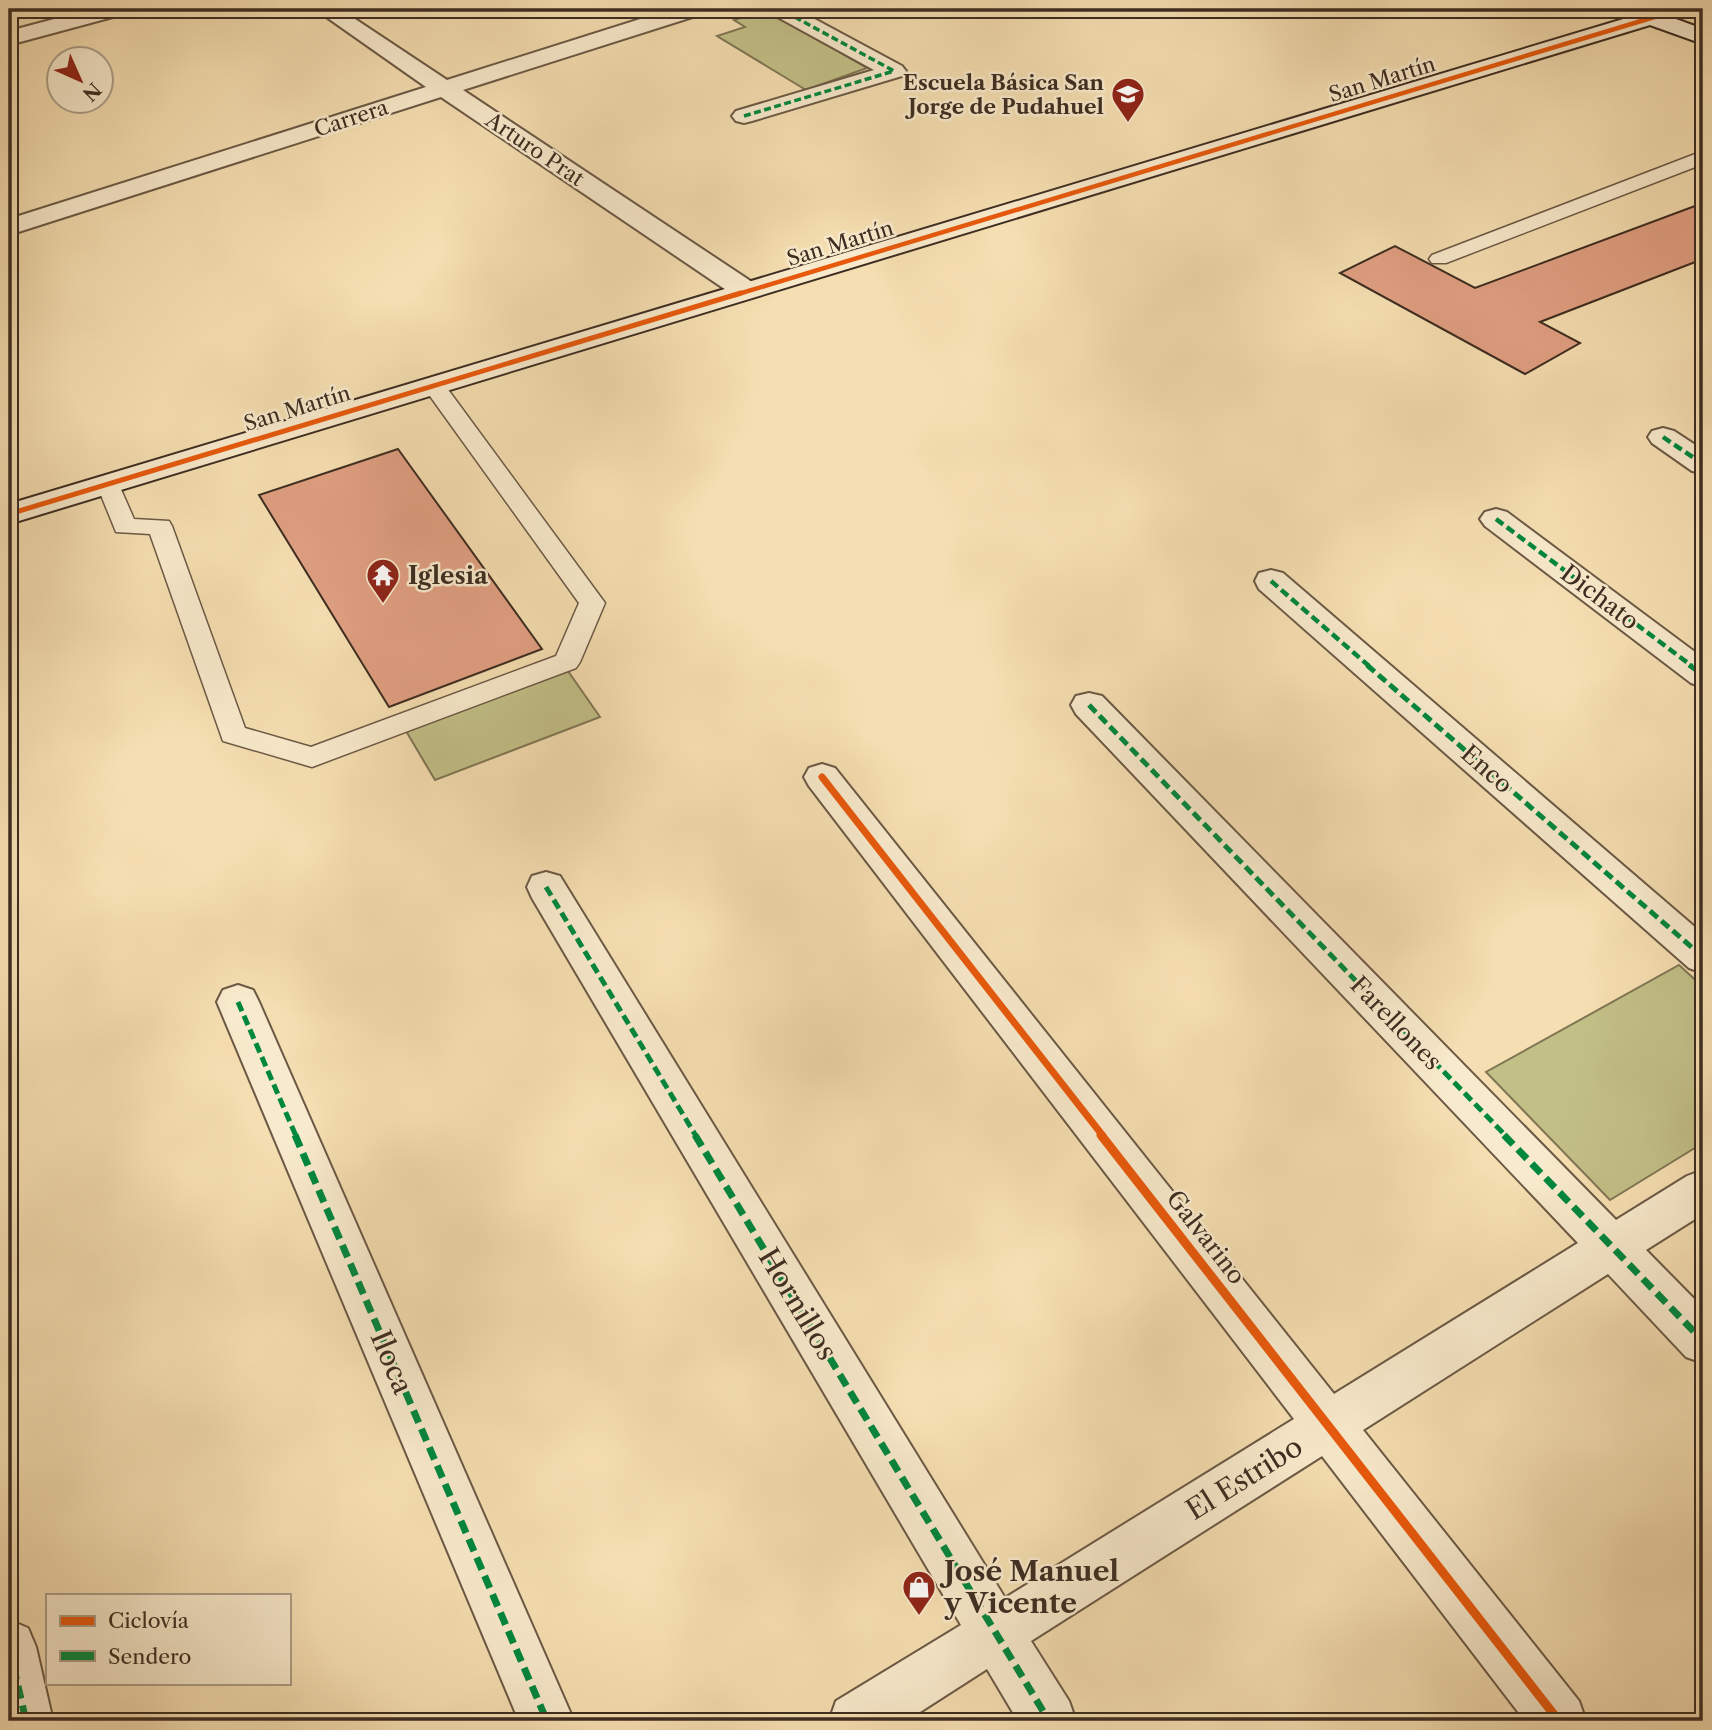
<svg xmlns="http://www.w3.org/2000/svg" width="1712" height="1730" font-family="'Libre Caslon Text',serif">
  <rect width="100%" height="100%" fill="#f5deb1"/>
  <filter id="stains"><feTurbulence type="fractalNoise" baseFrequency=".00286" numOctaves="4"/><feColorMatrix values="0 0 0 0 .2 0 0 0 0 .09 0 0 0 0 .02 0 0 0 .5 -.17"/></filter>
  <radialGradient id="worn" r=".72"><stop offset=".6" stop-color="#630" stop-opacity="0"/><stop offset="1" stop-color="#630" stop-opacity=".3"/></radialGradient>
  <path fill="#c2bf87" stroke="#807654" stroke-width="2" d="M766,10L867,68L806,90L717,36L745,27L734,20Z
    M568,671L600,717L435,780L406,731Z
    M1679,965L1703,987V1143L1610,1200L1486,1072Z"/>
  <path fill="#e09f82" stroke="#3d2d21" stroke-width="2" d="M1703,203V259L1540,322L1580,343L1525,374L1340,273L1395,246L1475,288Z
    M398,449L542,649L389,707L259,495Z"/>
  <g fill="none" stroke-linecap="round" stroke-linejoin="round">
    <defs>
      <path id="lane" d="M1703,151V164L1446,263H1432L1429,259L1432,255Z
        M433,378L441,380L605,603L580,662L576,668L312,767L223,741L150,534L116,532L96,483L100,478L108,476L116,478L134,519L169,521L172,526L245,728L311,747L556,656L579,603L422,385L425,380Z"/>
      <path id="street" d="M92,9H127L124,14L9,45V31Z
        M315,9H340L447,80L672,9H705L702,14L463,90L755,284L759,290L755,296L745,298L735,296L441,97L9,235V219L426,87Z
        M769,9H796L902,66L906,71L902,76L752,121L744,123L736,121L732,116L736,111L874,70L772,14Z
        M1657,9H1692C1684,19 1657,25 1644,22L1641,17L1644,12Z
        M1663,428L1674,431L1703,450V473L1692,471L1652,443L1648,437L1652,431Z
        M1496,509L1507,512L1703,658V687L1691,683L1485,526L1480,519L1485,512Z
        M1271,570L1283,573L1703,934V973L1689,968L1259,589L1255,581L1259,573Z
        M1089,693L1102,696L1616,1220L1687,1176L1703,1170V1214L1646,1250L1703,1308V1363L1686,1357L1608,1274L1363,1430L1579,1701L1586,1721H1525L1322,1456L1031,1641L1069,1701L1076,1721H1018L987,1669L906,1721H829L836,1701L961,1625L532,898L527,887L532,876L546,872L560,876L1005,1598L1294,1419L809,786L804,777L809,768L822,764L835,768L1334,1394L1578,1243L1076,714L1071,705L1076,696Z
        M238,985L253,990L259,1002L574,1721H519L217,1002L223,990Z
        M9,1620L28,1628L36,1647L53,1721H9Z"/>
      <path id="secondary" d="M1619,9H1649L1703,29V44L1650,25L9,524V504L1630,17Z"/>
    </defs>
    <use href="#lane" stroke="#6b5945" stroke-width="3"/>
    <use href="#street" stroke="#6b5945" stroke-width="4"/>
    <use href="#secondary" stroke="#3d2d21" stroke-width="4"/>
    <use href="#lane" fill="#f8eacc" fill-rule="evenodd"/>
    <use href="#street" fill="#f8eacc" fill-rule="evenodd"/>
    <use href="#secondary" fill="#f8eacc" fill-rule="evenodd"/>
    <path stroke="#00873e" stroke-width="3.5" stroke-dasharray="7 3.5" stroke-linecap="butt" d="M744,116L894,71L780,9"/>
    <path stroke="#00873e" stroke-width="4.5" stroke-dasharray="9 4.5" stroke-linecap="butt" d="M1663,437L1703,464
      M1496,519L1692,666
      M1271,581L1369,666"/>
    <path stroke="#00873e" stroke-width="5" stroke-dasharray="10 5" stroke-linecap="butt" d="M1367,665L1703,957
      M1689,665L1703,675
      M1089,705L1506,1136
      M546,887L696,1136
      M238,1002L296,1136"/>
    <path stroke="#00873e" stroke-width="7" stroke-dasharray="13 7" stroke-linecap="butt" d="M295,1135L547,1721
      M695,1135L1049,1721
      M1504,1135L1703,1341
      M9,1647L26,1721"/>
    <defs>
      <path id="cycleway-far3" d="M735,295L1681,9"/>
      <path id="cycleway-far2" d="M9,514L741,293"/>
      <path id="cycleway-far1" d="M822,777L1103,1136"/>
      <path id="cycleway" d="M1101,1135L1559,1721"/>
    </defs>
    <use href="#cycleway-far3" stroke="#f8eacc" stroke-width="7"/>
    <use href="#cycleway-far2" stroke="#f8eacc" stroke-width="9"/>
    <use href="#cycleway-far1" stroke="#f8eacc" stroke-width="11"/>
    <use href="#cycleway" stroke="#f8eacc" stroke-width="13"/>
    <use href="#cycleway-far3" stroke="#e8590c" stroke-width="4.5"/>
    <use href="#cycleway-far2" stroke="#e8590c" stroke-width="5"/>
    <use href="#cycleway-far1" stroke="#e8590c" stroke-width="7"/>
    <use href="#cycleway" stroke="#e8590c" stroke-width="9"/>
  </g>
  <defs>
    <symbol id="school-pin" viewBox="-11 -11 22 30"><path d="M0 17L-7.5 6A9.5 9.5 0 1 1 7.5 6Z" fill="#8f2418" stroke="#f8eacc"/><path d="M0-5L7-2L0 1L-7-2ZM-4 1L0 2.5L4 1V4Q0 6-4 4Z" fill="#fff"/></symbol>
    <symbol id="temple-pin" viewBox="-11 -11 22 30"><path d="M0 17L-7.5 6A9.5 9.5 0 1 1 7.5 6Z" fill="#8f2418" stroke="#f8eacc"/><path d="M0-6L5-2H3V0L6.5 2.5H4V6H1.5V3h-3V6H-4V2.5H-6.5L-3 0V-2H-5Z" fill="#fff"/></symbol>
    <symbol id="shop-pin" viewBox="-11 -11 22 30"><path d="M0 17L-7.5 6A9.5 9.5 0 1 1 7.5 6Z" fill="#8f2418" stroke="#f8eacc"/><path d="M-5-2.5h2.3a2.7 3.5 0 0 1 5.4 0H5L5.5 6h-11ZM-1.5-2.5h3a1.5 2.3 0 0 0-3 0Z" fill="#fff"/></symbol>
  </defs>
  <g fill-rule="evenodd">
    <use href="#school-pin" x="1109" y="75" width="38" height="52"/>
    <use href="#temple-pin" x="364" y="556" width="38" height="52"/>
    <use href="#shop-pin" x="900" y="1568" width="38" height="52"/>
  </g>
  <g text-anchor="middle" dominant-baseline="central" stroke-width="5" stroke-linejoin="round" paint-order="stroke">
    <g font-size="21" fill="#3d2d21" stroke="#f8eacc">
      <text transform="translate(1382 79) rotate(-17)">San Martín</text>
      <text transform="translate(351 118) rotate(-18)">Carrera</text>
      <text transform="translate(535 149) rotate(34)">Arturo Prat</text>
      <text transform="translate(840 243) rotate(-17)">San Martín</text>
      <text transform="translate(297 408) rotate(-17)">San Martín</text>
    </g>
    <g font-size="21" font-weight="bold" fill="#3d2d21" stroke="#f8eacc" text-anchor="end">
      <text x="1104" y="82">Escuela Básica San<tspan x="1104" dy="24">Jorge de Pudahuel</tspan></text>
    </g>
    <g font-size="24" font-weight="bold" fill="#3d2d21" stroke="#f8eacc" text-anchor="start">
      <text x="408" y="575">Iglesia</text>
    </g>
    <g font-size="24" fill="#3d2d21" stroke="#f8eacc">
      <text transform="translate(1600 597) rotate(37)">Dichato</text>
      <text transform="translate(1487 769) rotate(41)">Enco</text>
      <text transform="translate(1396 1023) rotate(46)">Farellones</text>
      <text transform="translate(1206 1237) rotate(52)">Galvarino</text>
    </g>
    <g font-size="28" fill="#3d2d21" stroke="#f8eacc">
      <text transform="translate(798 1304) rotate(59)">Hornillos</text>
      <text transform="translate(392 1362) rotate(67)">Iloca</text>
      <text transform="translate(1244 1478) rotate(-32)">El Estribo</text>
    </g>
    <g font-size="28" font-weight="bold" fill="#3d2d21" stroke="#f8eacc" text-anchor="start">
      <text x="944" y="1571">José Manuel<tspan x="944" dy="32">y Vicente</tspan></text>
    </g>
  </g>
  <rect width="1712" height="1730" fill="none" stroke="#f5deb1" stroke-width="35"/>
  <rect x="10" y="10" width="1691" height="1709" fill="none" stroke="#3d2d21" stroke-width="3.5"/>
  <rect x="18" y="18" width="1677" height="1695" fill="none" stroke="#3d2d21" stroke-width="2"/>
  <rect x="46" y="1594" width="245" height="91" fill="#f8eacc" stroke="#ad9e88" stroke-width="2"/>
  <rect x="60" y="1616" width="35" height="10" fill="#e8590c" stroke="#ad9e88" stroke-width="2"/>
  <text x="108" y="1628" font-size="21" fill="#3d2d21">Ciclovía</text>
  <rect x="60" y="1651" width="35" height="10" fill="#00873e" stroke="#ad9e88" stroke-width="2"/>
  <text x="108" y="1664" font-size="21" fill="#3d2d21">Sendero</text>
  <g transform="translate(80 80) rotate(135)"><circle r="33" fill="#f8eacc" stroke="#ad9e88" stroke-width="2"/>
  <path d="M0-5L12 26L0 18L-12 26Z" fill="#8f2418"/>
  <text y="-10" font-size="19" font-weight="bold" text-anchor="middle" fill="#3d2d21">N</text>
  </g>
  <rect width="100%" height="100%" filter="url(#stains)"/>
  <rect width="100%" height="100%" fill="url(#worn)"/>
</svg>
